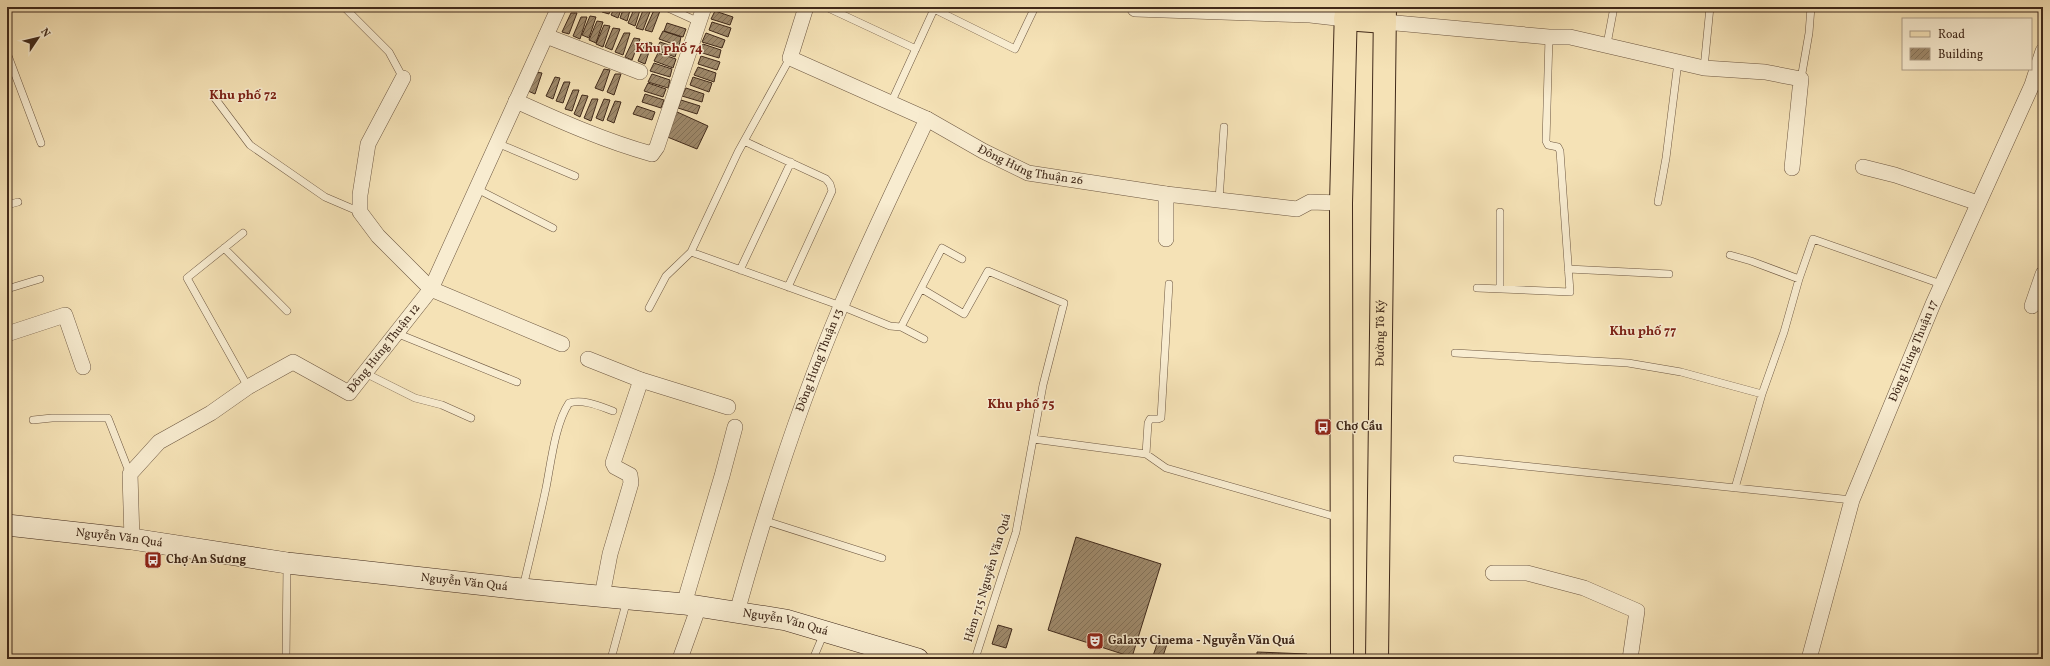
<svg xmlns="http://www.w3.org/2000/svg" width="2050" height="666" font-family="Vollkorn,serif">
  <defs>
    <pattern id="building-hatch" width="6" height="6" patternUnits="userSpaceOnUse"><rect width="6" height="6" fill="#9e896b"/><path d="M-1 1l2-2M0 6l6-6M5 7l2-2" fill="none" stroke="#827057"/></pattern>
  </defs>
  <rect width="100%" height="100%" fill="#f5e2b6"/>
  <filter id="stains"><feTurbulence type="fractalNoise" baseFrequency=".005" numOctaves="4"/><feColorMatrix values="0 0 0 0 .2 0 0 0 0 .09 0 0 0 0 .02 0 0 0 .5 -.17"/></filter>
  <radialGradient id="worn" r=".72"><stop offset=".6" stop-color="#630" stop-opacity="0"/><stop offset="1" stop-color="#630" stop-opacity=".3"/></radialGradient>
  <path fill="url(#building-hatch)" stroke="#40291a" d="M604,7H611L609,14L602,12Z
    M615,7H622L618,18L611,15Z
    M624,7H631L627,21L620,18Z
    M635,7H641L635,26L628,23Z
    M689,7H697L695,12L688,9Z
    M644,8L651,9L643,30L636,28Z
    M654,10L660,11L652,32L645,30Z
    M715,11L733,17L730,25L711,19Z
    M571,13H577L569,34L562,32Z
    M590,16L596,17L589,38L582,35Z
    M581,17H587L580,39L573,36Z
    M597,21L603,22L596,43L589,40Z
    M712,22L731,28L728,37L709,30Z
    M667,23L686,29L683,37L664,31Z
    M604,25L610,26L603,47L596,44Z
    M613,28L620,29L612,50L605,47Z
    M663,31L681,37L679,46L659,39Z
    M624,33H630L623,55L615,52Z
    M706,33L725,40L722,48L702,42Z
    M634,38L640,39L632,60L625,57Z
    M646,42L652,43L645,64L638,61Z
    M660,42L678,48L675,57L656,50Z
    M703,44L721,50L719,58L699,52Z
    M658,53L676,59L673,68L654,61Z
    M701,56L720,62L717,70L698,64Z
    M654,63L672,69L670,77L650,71Z
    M698,67L716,73L714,82L694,75Z
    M604,69L610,70L603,91L595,88Z
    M536,72L542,73L535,94L528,91Z
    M615,74H621L614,95L607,92Z
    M652,74L670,80L668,88L648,82Z
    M555,77L560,78L553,99L546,96Z
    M693,77L712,83L709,92L690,85Z
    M564,82H570L563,103L556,101Z
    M648,83L666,89L663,97L644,91Z
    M686,88L704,94L702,102L682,96Z
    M573,90H579L572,111L565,109Z
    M645,94L664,100L661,108L642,102Z
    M582,95L588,96L580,117L574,114Z
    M592,99H598L591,121L584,118Z
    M604,99L610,100L603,121L596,118Z
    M681,100L700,106L697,114L678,108Z
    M615,101L621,102L614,123L607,120Z
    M637,106L655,112L652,120L633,114Z
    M675,111L708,126L697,149L665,136Z
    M1076,537L1161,564L1132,657L1048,630Z
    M998,625L1012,629L1006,648L992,644Z
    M1159,638L1168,641L1162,659H1152Z
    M1257,652L1307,654V659H1257Z"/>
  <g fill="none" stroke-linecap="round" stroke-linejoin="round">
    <defs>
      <path id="service" d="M344,7L389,52L403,78
        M666,7L699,22
        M826,7L916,49
        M934,9L1015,49L1035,7
        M1607,44L1614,7
        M7,53L41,143
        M790,58L738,152L691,252L841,306L890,326L901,327L942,248L962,259
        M1704,68L1710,7
        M1801,79L1809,33L1811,7
        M2032,85L2043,87
        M214,97L250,145L325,197L360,212
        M891,103L935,7
        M744,141L826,179L830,184L832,191L788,287
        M497,143L575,176
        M477,189L553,228
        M1219,200L1224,127
        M1658,202L1666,158L1678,62
        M7,205L18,202
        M1500,212V289
        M243,233L187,278L248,387
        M224,248L287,311
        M1730,255L1751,261L1799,279
        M1568,269L1669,274
        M740,270L791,162
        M1477,288L1570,292L1560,151L1558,147L1548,145L1546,141L1549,37
        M7,289L40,279
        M922,289L964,314L988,271L1064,303L1043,385L1016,532L975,659
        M649,308L666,276L691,252
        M901,327L924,339
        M396,333L517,382
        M1455,353L1628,363L1681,372L1762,394L1735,488
        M365,373L415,398L442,405L471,418
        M1762,394L1784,332L1799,279L1813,239L1941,284
        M33,420L52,418H108L130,474
        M1033,439L1146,454L1166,468L1340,518
        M1146,454L1148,423L1150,419H1158L1161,418L1169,284
        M1457,459L1852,500
        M763,520L882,558
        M523,587C531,554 539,521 546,488C551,463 555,424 569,403C584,399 599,406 613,411
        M286,659L287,565
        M611,659L627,600
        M813,659L824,633"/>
      <g id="minor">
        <path id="s1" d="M806,7L790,58L927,119L983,151L1028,173L1166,194L1297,209L1310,202L1341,203"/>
        <path d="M1135,9L1310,15L1345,19"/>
        <path d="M1385,22L1549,37H1570L1704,68L1765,72L1801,79L1792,168"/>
        <path d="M546,36L640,72"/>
        <path d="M403,78L368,144L360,195V212L378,236L431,289L562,344"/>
        <path d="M516,101C560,121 605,141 652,154L657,147L704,7"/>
        <path d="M1863,167L1895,175L1978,203"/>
        <path d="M1166,239V194"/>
        <path d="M2032,306L2043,274"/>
        <path d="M7,334L65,315L83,367"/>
        <path d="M588,359L641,380L728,407"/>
        <path id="s2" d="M132,539L130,474L159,442L211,413L248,387L293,362L349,393L431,289L559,7"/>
        <path d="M1493,573H1527L1584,588L1637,611L1630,659"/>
        <path d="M602,596L610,554L631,483L630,475L615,467L613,463L641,380"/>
        <path d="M684,604L722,476L735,427"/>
        <path id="s3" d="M737,612C766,508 799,405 841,306C868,243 898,181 927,119"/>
        <path d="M680,659L699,606"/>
        <path id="s4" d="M1809,659L1852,500L1933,304L2032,85L2043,51"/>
      </g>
      <g id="secondary">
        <path id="s5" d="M7,525L132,539L287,563L522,589L684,604L786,620L918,659"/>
      </g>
      <g id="primary">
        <path d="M1345,19L1385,22"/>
        <path d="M1342,659L1341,203L1346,7"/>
        <path id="s6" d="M1377,659L1385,7"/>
      </g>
    </defs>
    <use href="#service" stroke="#6d5741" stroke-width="8"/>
    <use href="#minor" stroke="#6d5741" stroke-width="16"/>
    <use href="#secondary" stroke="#40291a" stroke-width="22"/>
    <use href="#primary" stroke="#40291a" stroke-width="24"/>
    <use href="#service" stroke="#f8ecd0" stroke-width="7"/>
    <use href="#minor" stroke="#f8ecd0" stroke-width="15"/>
    <use href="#secondary" stroke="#f8ecd0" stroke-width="21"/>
    <use href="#primary" stroke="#f5e2b6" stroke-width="22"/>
  </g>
  <defs>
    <symbol id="bus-square" viewBox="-11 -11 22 22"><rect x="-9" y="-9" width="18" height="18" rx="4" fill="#8f2418" stroke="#f8ecd0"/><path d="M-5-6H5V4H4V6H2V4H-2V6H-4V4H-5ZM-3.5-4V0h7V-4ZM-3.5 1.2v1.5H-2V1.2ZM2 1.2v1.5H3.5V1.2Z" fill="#fff"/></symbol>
    <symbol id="theatre-square" viewBox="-11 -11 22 22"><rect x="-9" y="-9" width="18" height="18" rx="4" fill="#8f2418" stroke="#f8ecd0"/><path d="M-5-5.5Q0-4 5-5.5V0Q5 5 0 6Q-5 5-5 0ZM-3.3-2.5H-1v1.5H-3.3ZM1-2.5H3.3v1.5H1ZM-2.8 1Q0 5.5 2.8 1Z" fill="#fff"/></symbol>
  </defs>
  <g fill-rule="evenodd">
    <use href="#bus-square" x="1313" y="417" width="20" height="20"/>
    <use href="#bus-square" x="143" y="550" width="20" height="20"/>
    <use href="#theatre-square" x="1085" y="631" width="20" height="20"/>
  </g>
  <g text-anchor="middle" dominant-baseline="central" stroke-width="3" stroke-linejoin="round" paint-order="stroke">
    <g font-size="12" fill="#40291a" stroke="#f8ecd0">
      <text stroke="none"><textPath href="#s1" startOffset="318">Đông Hưng Thuận 26</textPath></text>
      <text stroke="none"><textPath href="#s6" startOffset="326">Đường Tô Ký</textPath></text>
      <text stroke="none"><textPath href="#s2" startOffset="385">Đông Hưng Thuận 12</textPath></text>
      <text stroke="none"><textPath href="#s4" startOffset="326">Đông Hưng Thuận 17</textPath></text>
      <text stroke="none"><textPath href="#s3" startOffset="265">Đông Hưng Thuận 13</textPath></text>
      <text stroke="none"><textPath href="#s5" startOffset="113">Nguyễn Văn Quá</textPath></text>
      <text transform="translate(988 578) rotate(-73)">Hẻm 715 Nguyễn Văn Quá</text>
      <text stroke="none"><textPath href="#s5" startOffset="461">Nguyễn Văn Quá</textPath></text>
      <text stroke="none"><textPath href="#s5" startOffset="785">Nguyễn Văn Quá</textPath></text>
    </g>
    <g font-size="12" font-weight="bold" fill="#40291a" stroke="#f8ecd0" text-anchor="start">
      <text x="1336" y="427">Chợ Cầu</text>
      <text x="166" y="560">Chợ An Sương</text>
      <text x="1108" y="641">Galaxy Cinema - Nguyễn Văn Quá</text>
    </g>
    <g font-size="13" font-weight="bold" fill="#7a1f14" stroke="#f8ecd0">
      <text x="669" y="49">Khu phố 74</text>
      <text x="243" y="96">Khu phố 72</text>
      <text x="1643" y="332">Khu phố 77</text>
      <text x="1021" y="405">Khu phố 75</text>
    </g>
  </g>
  <rect width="2050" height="666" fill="none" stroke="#f5e2b6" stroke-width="24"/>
  <rect x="8" y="8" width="2034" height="650" fill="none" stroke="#40291a" stroke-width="2"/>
  <rect x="12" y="12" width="2026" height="642" fill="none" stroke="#40291a"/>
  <rect x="1902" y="18" width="130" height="52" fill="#f8ecd0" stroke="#ae9e87"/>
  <rect x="1910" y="31" width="20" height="6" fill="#f5e2b6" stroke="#ae9e87"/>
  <text x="1938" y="38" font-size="12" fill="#40291a">Road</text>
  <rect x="1910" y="48" width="20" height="12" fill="url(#building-hatch)" stroke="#ae9e87"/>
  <text x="1938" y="58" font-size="12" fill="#40291a">Building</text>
  <g transform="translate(38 38) rotate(55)" stroke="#f8ecd0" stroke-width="3" paint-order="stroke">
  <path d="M0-3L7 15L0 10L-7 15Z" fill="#40291a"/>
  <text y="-6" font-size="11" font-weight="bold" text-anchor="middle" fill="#40291a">N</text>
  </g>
  <rect width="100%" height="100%" filter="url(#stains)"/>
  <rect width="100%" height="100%" fill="url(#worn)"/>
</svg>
